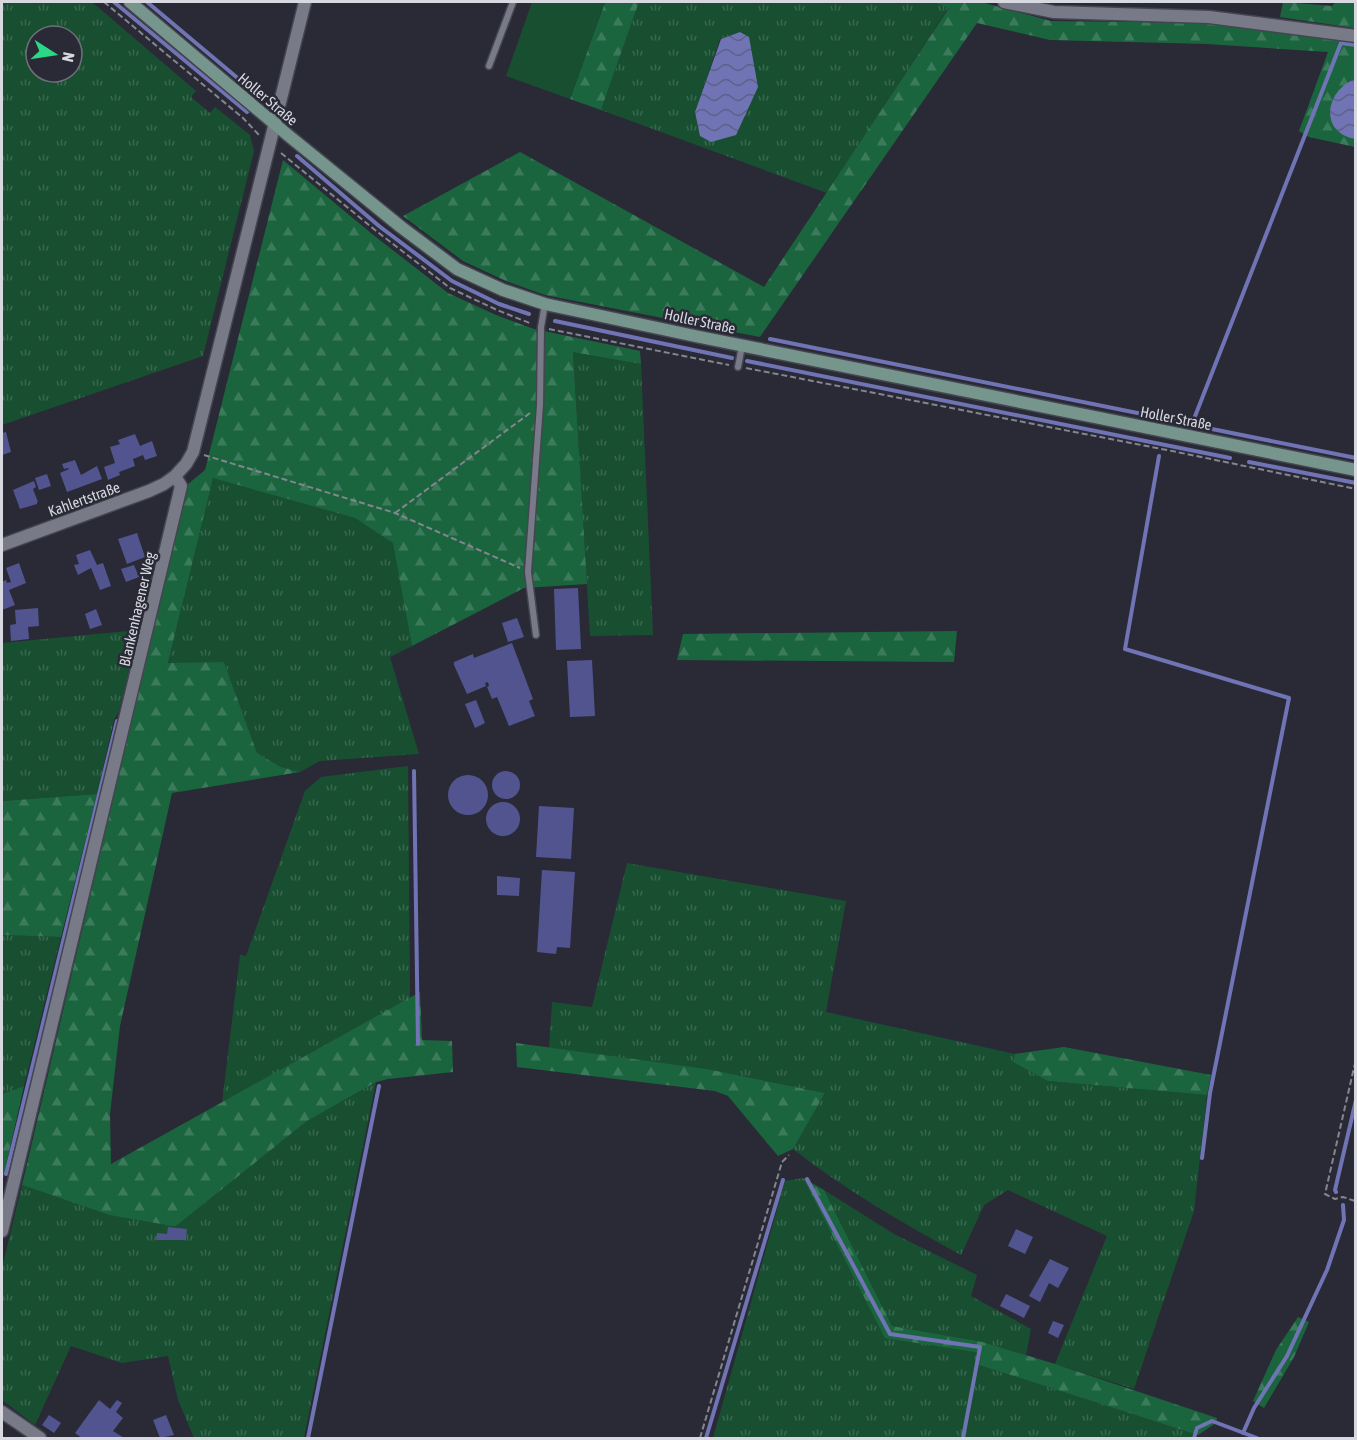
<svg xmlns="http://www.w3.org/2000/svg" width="1357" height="1440" font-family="'Asap Condensed',sans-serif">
  <defs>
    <pattern id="grass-tufts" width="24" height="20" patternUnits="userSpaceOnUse" patternTransform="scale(1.5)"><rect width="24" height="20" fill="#184f31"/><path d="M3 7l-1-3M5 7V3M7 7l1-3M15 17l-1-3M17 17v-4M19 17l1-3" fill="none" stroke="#39684f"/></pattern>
    <pattern id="forest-firs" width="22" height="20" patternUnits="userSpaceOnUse" patternTransform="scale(1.5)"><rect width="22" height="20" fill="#1a653e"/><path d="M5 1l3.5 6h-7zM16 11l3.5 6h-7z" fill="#3b7a5a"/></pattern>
    <pattern id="water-waves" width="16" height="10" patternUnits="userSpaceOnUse" patternTransform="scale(1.5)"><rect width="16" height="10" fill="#7174b4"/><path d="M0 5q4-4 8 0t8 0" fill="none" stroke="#5d6087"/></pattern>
  </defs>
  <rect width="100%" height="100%" fill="#292a36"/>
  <path fill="url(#grass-tufts)" fill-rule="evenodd" d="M2,2H92L196,91L191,97L210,113L215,107L250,135L254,151L203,356L2,425ZM36,36H72V72H36Z
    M639,2H933L949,7L827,193L601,110ZM740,32L695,112L720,39Z
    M573,351L641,364L653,635L590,636Z
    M213,477L355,518L394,543L412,646L390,657L419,754L320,761L300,772L281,767L257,753L224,662L168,664Z
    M139,630L119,711L114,720L97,794L2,801V643Z
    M408,766L410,998L222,1103L240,955L246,956L305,791L321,777Z
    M627,863L846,901L826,1012L1015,1054L1013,1062L1048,1081L1207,1095L1194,1211L1134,1389L1055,1364L1107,1236L1008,1190L984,1205L961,1255C903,1223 845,1190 793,1149L825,1093L707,1069L549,1048L552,1002L592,1007Z
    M2,935L61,937L24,1086L2,1094Z
    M376,1082L304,1438H194L178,1400L168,1356L122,1363L71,1346L35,1425L2,1400V1268L22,1185L109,1215L176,1226L307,1121Z
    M803,1178L885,1337L982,1353L979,1365L1193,1433L1192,1438H713L785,1181Z
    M824,1190L894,1234L977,1275L971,1296L1031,1329L1026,1355L983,1342L892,1326Z"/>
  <path fill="url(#forest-firs)" d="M605,2H639L601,110L570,99Z
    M933,2H981L1051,21L1209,23L1277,30L1355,42V79L1348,82L1349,137L1355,139V147L1309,137L1299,131L1328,52L1207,44L1050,40L977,23L760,337L545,295L506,281L463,261L403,216L520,152L764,287L949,8Z
    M1283,2L1332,6L1336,2H1355L1354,28L1280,17Z
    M283,160L372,234L448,293L496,315L534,329L640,351L641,364L573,352L587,584L524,588L412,646L393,543L355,518L213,478L168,663L224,662L257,753L281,767L300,772L172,793L120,1026L110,1114L111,1164L420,992L422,1040L452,1041L453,1072L388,1079L376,1082L307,1121L176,1226H173L109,1215L22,1185L187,485L205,470Z
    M957,631L954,662L677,660L683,634Z
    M97,794L61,937L2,935V801Z
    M516,1043L707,1069L825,1093L793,1149L778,1156L728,1096L715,1091L517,1067Z
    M1064,1047L1211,1075L1207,1095L1048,1081L1013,1062L1015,1054Z
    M24,1086L2,1183V1094Z
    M803,1178L824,1190L892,1326L983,1342L1055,1364L1217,1418L1216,1423L1198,1435L979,1365L981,1353L885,1338Z
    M1298,1317L1309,1322L1294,1357L1264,1408L1253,1401L1276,1350Z"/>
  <path fill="#184f31" d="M532,2H605L570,99L506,76Z"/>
  <path fill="url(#water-waves)" d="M740,32L749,37L758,87L736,135L711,142L700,136L695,112L721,39Z
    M1355,79H1356L1355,139C1318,132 1326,90 1355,79Z"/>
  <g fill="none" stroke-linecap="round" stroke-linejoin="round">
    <path stroke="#7174b4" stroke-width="4" d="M114,2L247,112
      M147,2L253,91
      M297,156L379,226L452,281L499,304L529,314
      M555,321L732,358
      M770,339L1192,424L1341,43L1356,45
      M747,361L1230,458
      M1207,428L1356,458
      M1159,456L1125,649L1289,698L1210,1093L1202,1158
      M1249,462L1356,483
      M414,771L418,1044
      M6,1174L117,721
      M807,1179L890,1334L980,1347L963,1438
      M1336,1192L1335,1190L1356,1100
      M1243,1433L1254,1408L1287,1356L1327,1270L1344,1220L1343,1205
      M308,1438L379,1086
      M706,1438L783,1180
      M1194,1438L1197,1428L1212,1421L1257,1438"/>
  </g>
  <path fill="#525490" d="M6,432L11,452L2,455V433Z
    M135,434L140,446L152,441L157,456L145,460L143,455L133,459L135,466L119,472L120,475L108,480L104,467L115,463L110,447L120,444L118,440Z
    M75,460L81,475L97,466L102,479L67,492L60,473L69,469L68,468L64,469L62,464Z
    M47,474L51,486L39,490L35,478Z
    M34,481L36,487L33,489L38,502H37V504L20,509L13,490Z
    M137,533L145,557L127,564L118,539Z
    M90,550L97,565L103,563L111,586L100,590L91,568L78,575L74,565L79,564L76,555Z
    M19,563L26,583L9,590L15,605L2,610V582L6,580L7,583L11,582L6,568Z
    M134,565L139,577L126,582L121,569Z
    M578,588L581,649L556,650L554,589Z
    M38,608L39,626L28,627L29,639L11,641L10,625L16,624L15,610Z
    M96,609L102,625L90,629L85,614Z
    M517,618L524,637L508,642L502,623Z
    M512,643L533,699L529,701L535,716L509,726L497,697L492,699L487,687L489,686L488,682L485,683L486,686L467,694L454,665V662L473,654L474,658Z
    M592,660L595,716L570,717L567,661Z
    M476,700L485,723L475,728L465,704Z
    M492 785a14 14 0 1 1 28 0a14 14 0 1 1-28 0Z
    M448 795a20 20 0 1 1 40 0a20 20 0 1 1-40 0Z
    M486 819a17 17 0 1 1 34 0a17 17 0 1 1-34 0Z
    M539,806L574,808L571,859L536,857Z
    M542,870L575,872L570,948L557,947L556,954L537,952Z
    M497,876L520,878L519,896L497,895Z
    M168,1227L187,1229L186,1240H156L157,1233L167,1234Z
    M1016,1229L1033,1237L1025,1254L1008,1246Z
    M1050,1259L1069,1268L1058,1288L1049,1283L1040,1302L1029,1296Z
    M1006,1294L1030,1306L1024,1318L1000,1306Z
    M1053,1321L1064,1325L1058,1338L1048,1333Z
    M99,1400L110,1409L117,1400L122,1403L116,1412L123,1418L113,1431L124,1438H82L75,1433Z
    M49,1415L61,1423L54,1433L42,1425Z
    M166,1415L174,1435L160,1438L153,1420Z"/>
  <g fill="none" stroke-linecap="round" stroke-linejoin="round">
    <defs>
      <path id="lane" d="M489,66L513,2
        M738,367L742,346
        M536,635L528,572L540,405L541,327L545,304"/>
      <path id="street" d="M1004,2L1054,12L1209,17L1356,36
        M2,545L149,491L164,484L175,476L186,464L193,452L305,2
        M2,1231L181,486L175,476
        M2,1412L40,1438"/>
      <path id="secondary" d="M130,2L289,136L401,227L457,269L503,290L545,304L695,336L1356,470"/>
    </defs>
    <use href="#lane" stroke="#444550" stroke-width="9"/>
    <use href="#street" stroke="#444550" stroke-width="15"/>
    <use href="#secondary" stroke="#444550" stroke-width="15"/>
    <path stroke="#84858f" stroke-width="2" stroke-dasharray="6 3" stroke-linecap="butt" d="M104,2L243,118L260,136
      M281,153L375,230L450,288L497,310L532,324
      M549,329L729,365
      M746,368L1172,451L1356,489
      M204,455L395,513L520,568
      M395,513L530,413
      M1355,1201L1343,1197L1335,1199L1325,1194L1356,1059
      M700,1438L782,1162L789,1155"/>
    <use href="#lane" stroke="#787a88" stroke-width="6"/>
    <use href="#street" stroke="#787a88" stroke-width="12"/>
    <use href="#secondary" stroke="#76958d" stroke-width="12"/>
  </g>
  <g text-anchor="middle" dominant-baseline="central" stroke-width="5" stroke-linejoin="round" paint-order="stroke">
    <g font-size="15" fill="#d7d8e0" stroke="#292a36">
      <text transform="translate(268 99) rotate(40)">Holler Straße</text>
      <text transform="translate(700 321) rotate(12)">Holler Straße</text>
      <text transform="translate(1176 418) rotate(11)">Holler Straße</text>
      <text transform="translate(84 499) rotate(-20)">Kahlertstraße</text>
      <text transform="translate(137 609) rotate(-77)">Blankenhagener Weg</text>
    </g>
  </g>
  <rect width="1357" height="1440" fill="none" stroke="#d7d8e0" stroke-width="6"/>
  <g transform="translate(54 54) rotate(102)"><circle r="28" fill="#292a36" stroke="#6f707a" stroke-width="1.5"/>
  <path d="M0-4.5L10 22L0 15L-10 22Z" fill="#2ad885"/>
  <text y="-9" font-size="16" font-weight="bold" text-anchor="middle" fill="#d7d8e0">N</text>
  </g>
</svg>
